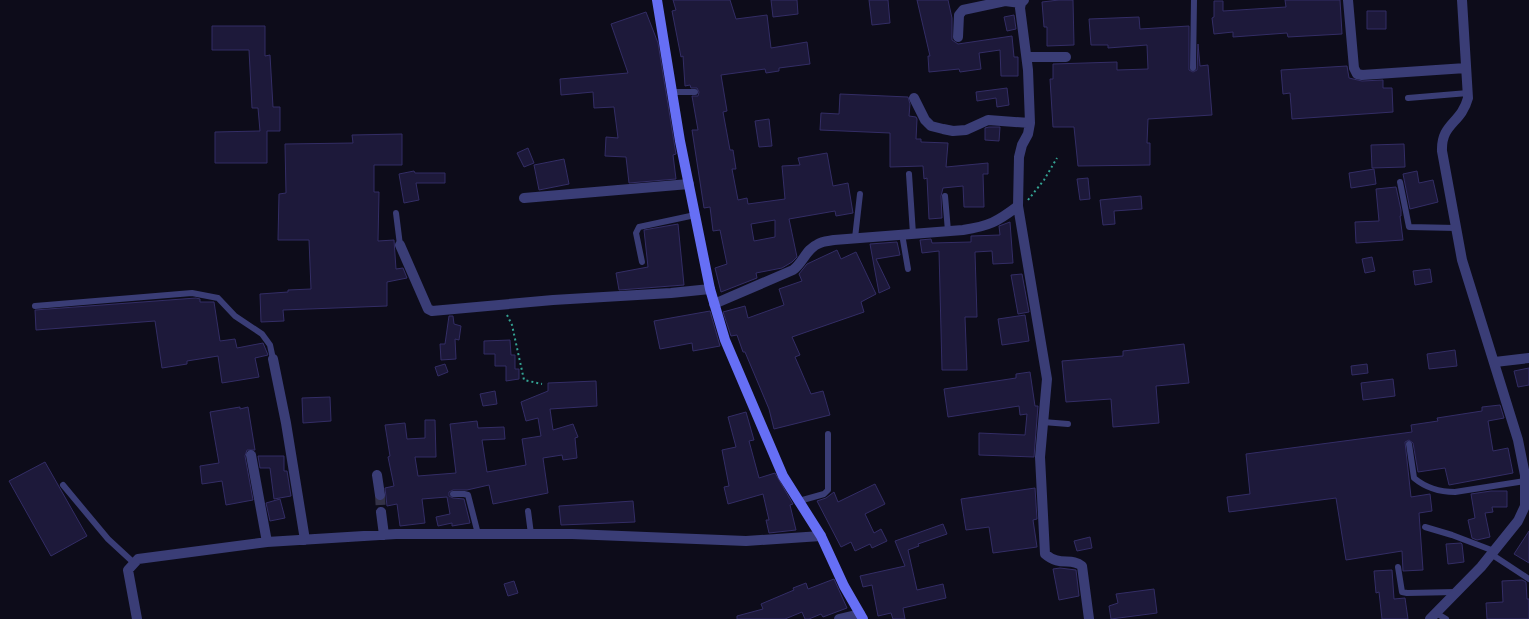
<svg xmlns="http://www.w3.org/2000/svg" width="1529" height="619" font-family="Ubuntu,sans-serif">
  <rect width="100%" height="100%" fill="#0d0c1a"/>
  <path fill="#1d193a" stroke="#332d65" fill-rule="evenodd" d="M673,0H730L736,19L767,15L771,48L807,42L810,64L779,68V71L766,73L765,69L721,75L727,111L723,112L730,150H733L736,169H732L738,200L747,198L748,204L785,199L782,166L800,165L798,158L827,153L833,186L848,183L853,213L836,216L835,211L789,219L797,257L792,262L782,268L756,273L757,278L721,292L715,268L727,264L720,230L713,231L710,207L704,208L692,130H698L692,96H698L699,92L697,88H691L690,85L685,86L683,56L681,57L672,11L676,10ZM775,220V237L754,241L751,224Z
    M771,0H797L798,14L773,17Z
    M869,0H888L890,23L872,25Z
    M917,0H948L952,18V40L958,44L1012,36L1014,57H1018V76H1001L1000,50L979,53L981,69L960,72L959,69L929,72L928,56H930Z
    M1059,0H1073L1074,45L1047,46V27H1044L1042,2Z
    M1285,0H1340L1342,34L1288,37L1287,33L1233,37V32L1214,34L1212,18L1214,17V1H1223V11L1286,7Z
    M1367,11H1386V29H1367Z
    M646,12L658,43L676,154L673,155L676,179L629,183L626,157L605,156L606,137L618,138L614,107L594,108L593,92L561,95L560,79L628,73L611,24Z
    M1014,15L1016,29L1007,31L1004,17Z
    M1139,17L1140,29L1189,26V70L1193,72L1197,70L1198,44L1200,66L1208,65L1212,115L1148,119L1147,143H1150V165L1078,166L1074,127H1053L1050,79H1053V64L1117,62V70L1148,69L1147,45L1108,48V45H1091L1089,19Z
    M212,26H265V56L270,55L273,107H280V131H267V163H215V132L260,131L258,108H252L249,50H212Z
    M1347,66L1349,78L1362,81L1383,80V88H1392L1393,112L1292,119L1290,93L1283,94L1281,70Z
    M1007,88L1009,105L997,107L996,98L977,101L976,92Z
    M840,94L908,97L910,104L909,116L916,117L917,119L916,139H921V142L948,143L946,167L988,163V174H983L984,207H964L963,186L943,188L941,196L942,218L929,219L927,178L924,179L923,166L890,167V133L820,130L821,113L839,114Z
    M769,119L772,146L759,147L755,121Z
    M989,127H1000L999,141L985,140V128Z
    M402,134V165H374V192H379L378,241L394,240L396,269L403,268L407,278L387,282V306L283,310L284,321L261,322L260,294L288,292V290L311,289L309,240H278L279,194L286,193L285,144L353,143L352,135Z
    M1404,144L1405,167L1372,168L1371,145Z
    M528,148L534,163L524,167L517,153Z
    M564,159L569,184L539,190L534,165Z
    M1374,169L1376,184L1351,188L1349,173Z
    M414,171L415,173H445V183H416L419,200L404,203L399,174Z
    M1417,171L1419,183L1433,180L1438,202L1410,209L1403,174Z
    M1088,178L1090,199L1080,200L1077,179Z
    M1396,187L1401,210V216H1400L1403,240L1356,243L1355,222L1379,221L1376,189Z
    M1141,196L1142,209L1114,211L1115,224L1103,225L1100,200Z
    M1010,222L1013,263L993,264L992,251L975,252L977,317H965L967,370H942L939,251L922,253L920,240L931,239L932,243L971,242V236L1000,235L999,226Z
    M678,224L684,285L619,290L616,273L648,267L644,230Z
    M897,242L900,255L876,259L890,288L879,293L870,244Z
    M837,250L841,259L856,252L876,294L861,302L864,312L792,337L800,355L795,357L811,394L823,391L830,415L774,429L769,409L745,352H743L737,335L731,336L723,312L745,306L748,318L784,305L779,289L802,281L799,274L807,264Z
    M1372,257L1375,271L1365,273L1362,259Z
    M1430,269L1432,282L1415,285L1413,271Z
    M1022,274L1029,312L1018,314L1011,275Z
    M196,298L200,299V302H214L220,341L235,339L237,348L263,343L268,355L255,358L259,377L222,383L218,356L187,361V364L162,368L155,321L36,330L35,310Z
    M710,311L720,346L693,351L692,343L660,349L654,321Z
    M1025,315L1029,341L1002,345L998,319Z
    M449,316H453L454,324L461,326L459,340L455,339L456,359L441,360L440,344H445Z
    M510,340L511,355H515V369H519V379L506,381V366H495V354H484V341Z
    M1184,344L1189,383L1156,386L1159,423L1113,427L1111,399L1066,402L1062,361L1123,356V351Z
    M1455,350L1457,366L1429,369L1427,354Z
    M445,364L448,372L438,376L435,367Z
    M1367,364L1368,373L1352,375L1351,366Z
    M1529,368V385L1518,387L1514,371Z
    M1030,372L1035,406H1038L1034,457L979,455V433L1025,435L1027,414L1020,415L1019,406L948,417L944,389L1016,378V374Z
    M1393,379L1395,396L1363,400L1361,383Z
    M596,381L597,406L550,409L553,430L573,424L578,437L575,438L577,458L563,460L562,455L543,458L548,493L493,504L489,485L467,490H453L449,492V496L453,498L464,499L470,523L452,526V523L438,526L436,517L450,514L447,497L422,499L425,523L400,526L397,504L387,506L385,488L394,486L388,457L390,456L385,425L405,423L407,439L425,438V420H435L436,457H415L418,476L456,473L450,424L477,421L478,428L504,427L505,439L482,440L487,472L526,465L522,439L541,436L538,418L526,421L521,402L548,391V383Z
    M495,391L497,404L483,406L480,394Z
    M330,397L331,421L303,423L302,398Z
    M1500,405L1504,418L1488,421L1493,451L1508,448L1513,473L1449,485L1445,468L1418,472L1413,443L1409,440L1405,442L1411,497L1430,494L1432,511L1419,513L1423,570L1403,571L1402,551L1346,560L1336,498L1229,512L1227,497L1250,494L1246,454L1412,432L1411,425L1438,421L1437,418L1482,411V407Z
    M240,407V409L248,407L255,450H247L245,456L253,500L226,505L222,481L202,484L200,466L219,463L210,412Z
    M746,412L754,440L749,441L759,478L775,473L793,504L790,505L796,530L769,533L766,520H769L763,494L728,504L724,487L729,486L722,450L736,447L728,417Z
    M258,456H284V471H287L291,496L274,499L270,468H260Z
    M45,462L87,536L51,556L9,481Z
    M875,484L885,504L865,514L874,533L881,529L887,541L872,548L870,544L855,551L851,542L841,547L817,501L826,498L834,492L838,502Z
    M1035,488L1037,519L1033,520L1037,547L993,553L989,527L966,530L961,499Z
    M1491,491H1507V507H1492L1493,512L1485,513L1490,537L1477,540L1472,538L1468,520L1475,518L1471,494Z
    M280,499L285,518L270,521L266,503Z
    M633,501L635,522L561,525L559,506Z
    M943,524L947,534L918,544L919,546L908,550L917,590L943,584L946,598L903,608L905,619H893L891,613L878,616L872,585L863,587L860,576L905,566L895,541Z
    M1529,531V563L1514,554Z
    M1090,537L1092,548L1077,551L1074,541Z
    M1461,543L1462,544L1464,562L1448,564L1446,544Z
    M1060,568L1076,570L1079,596L1059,600L1053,569Z
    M1392,570L1394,599L1405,598L1408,619H1382L1379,592L1376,593L1374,571Z
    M834,579L847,608L823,617L821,614L809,619H805L802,612L785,619H737V616L763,609L761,604L794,590L793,588L806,583L808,589Z
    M1522,580L1526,582L1527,599H1529V619H1487L1486,603L1503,602L1502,581Z
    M514,581L518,593L508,596L504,584Z
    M1154,589L1157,613L1111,619L1109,606L1118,603L1116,594Z"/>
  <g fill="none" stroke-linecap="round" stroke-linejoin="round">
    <path stroke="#333247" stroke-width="10" stroke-dasharray="10 5" stroke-linecap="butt" d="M380,495L381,512"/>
    <path stroke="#34a494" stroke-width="2" stroke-dasharray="2 3" stroke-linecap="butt" d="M1028,200L1044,180L1057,158
      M507,315L512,325L524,380L542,384"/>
    <path stroke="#3a3d76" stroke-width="6" d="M1193,68L1194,0
      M672,92H695
      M1408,98L1468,93
      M909,174L913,234
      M1400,182L1409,227L1456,228
      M945,196L948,231
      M396,213L400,245
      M902,234L908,269
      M855,238L860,194
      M642,262L636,233L639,227L695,215
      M35,306L192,293L218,298L235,316L262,334L270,345L273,359
      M1043,422L1068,424
      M1409,444L1414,478C1426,488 1439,492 1455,492L1525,481
      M63,485L108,539L134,563
      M453,494H464L468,495L478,534
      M799,501L824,494L828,490V434
      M528,511L531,534
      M1425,527L1452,535L1494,551
      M1491,554L1529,579
      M1398,567L1402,592L1407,593L1456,592
      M1436,613L1446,619"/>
    <path stroke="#3a3d76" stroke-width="10" d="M1024,0L1021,3L1020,8L1028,70L1030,123L1028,134L1022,145L1019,157L1018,206L1047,379L1040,457L1045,554C1060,567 1071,557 1082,566L1089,619
      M1348,0L1354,68L1357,74L1362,75L1466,68
      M958,37L959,15L963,10L1005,1L1021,3
      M1027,57H1066
      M914,98L925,120L931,126L943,129L953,131L966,130L988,120L1030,123
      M524,198L689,184
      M400,245L428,309L432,311L553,300L671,293L710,289
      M714,304L793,270C803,263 806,249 818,244C822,241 829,241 834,240L963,230C989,226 997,222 1018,206
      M273,359L286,423L305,540
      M1495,362L1529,358
      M251,455L267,542
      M377,475L380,495
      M381,512L384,535
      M137,619L128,570L138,559L267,542L396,534H572L746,541L821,536
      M839,619L860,614
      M1430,619L1481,567L1518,521L1525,506V475L1518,440L1462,260L1442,151C1441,123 1461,124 1468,98L1462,0"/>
    <path stroke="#666ff5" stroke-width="10" d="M657,0L680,141L710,289L725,340L783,476L821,536L844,586L863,619"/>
  </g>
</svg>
